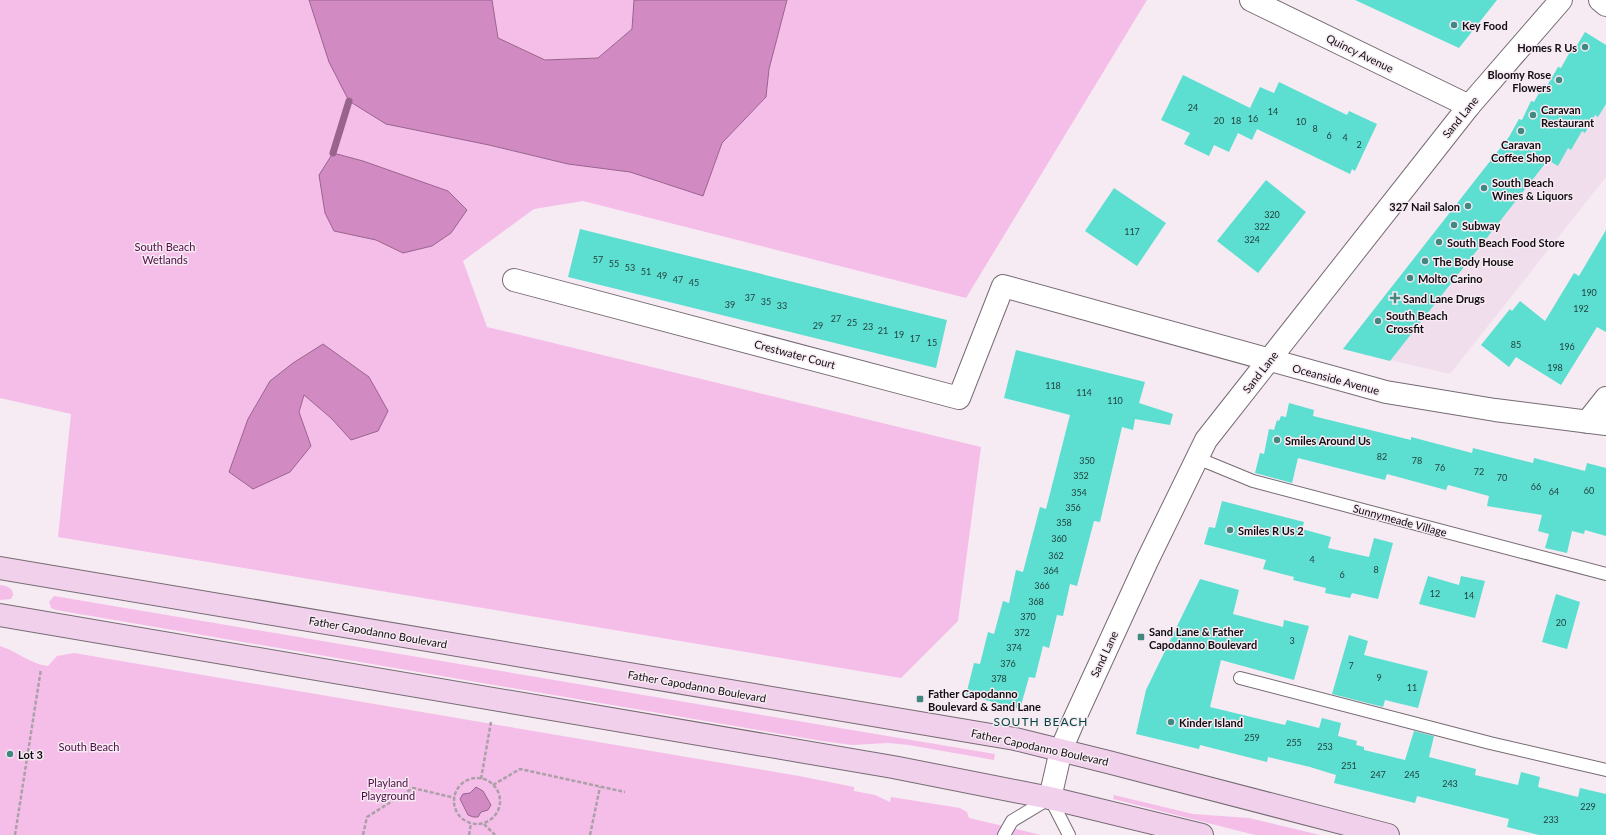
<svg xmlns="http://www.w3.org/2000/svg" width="1606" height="835" font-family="Lato,sans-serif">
  <rect width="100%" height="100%" fill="#f6eaf3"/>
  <path fill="#f1deec" d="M1585,32L1606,45V177L1450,374L1347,350L1349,342L1509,137L1519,119L1522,120L1531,101L1534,102L1544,84L1547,85L1558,67L1561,68L1571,50L1573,51Z"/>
  <path fill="#f5bee9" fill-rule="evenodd" d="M0,0H309L311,8L489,145L568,164L630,172L703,196L722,143L766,97L769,69L787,0H1147L966,298L583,201L534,209L463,261L487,327L981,447L958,621L901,678L58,537L71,414L0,398ZM333,153L363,161L448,191L467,210L403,253L376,240L334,231ZM323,344L351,440L331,418L304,395L298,412L270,381L293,363Z
    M492,0H634L632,29L598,58L545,60L498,38Z
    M0,585C6,586 13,587 13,595L11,599L0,600Z
    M54,596L995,754L994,760L909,745L888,743L852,745L822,741L56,610L51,608L49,602Z
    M0,646C17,651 30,664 48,666L57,656L74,653L799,776L854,787V791L875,795L890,802L891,797L960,808L967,812L969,818L1041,835H0Z
    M1114,795L1193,814L1249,818L1320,835H1255L1113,799Z"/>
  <path fill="#d28ac3" stroke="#98648d" d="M309,0H492L498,38L545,60L598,58L632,29L634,0H787L769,69L766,97L722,143L703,196L630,172L568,164L489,145L386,124L349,101L329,62Z
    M333,153L363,161L448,191L467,210L451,233L432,246L403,253L376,240L334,231L325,213L319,175Z
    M323,344L369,377L388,411L378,431L351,440L331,418L304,395L299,412L311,446L290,472L253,489L229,472L248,419L270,381L293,363Z
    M476,787L483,791L491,805L488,810L481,812L478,817H473L468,815L460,799L463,794L470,793Z"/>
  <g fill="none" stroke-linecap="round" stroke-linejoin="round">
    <path stroke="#98648d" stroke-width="7" d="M333,153L349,101"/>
  </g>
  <path fill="#5cded0" d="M1355,0H1497L1459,48Z
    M1585,32L1606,45V104L1598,117L1595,115L1585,133L1582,131L1571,150L1568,148L1558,166L1548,160L1390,361L1343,349L1509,137L1519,119L1522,120L1531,101L1534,102L1544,84L1547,86L1558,67L1561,68L1571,50L1573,52Z
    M1183,75L1250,108L1260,87L1274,93L1279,82L1347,115L1349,111L1377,124L1355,171L1352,169L1350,174L1257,129L1252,140L1238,133L1229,152L1214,145L1209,156L1184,144L1190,133L1161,120Z
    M1266,180L1306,212L1258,273L1217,241Z
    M1114,188L1166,223L1137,266L1085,231Z
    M580,229L947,320L936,368L568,277Z
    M1606,230V332L1597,327L1561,385L1516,357L1509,367L1481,345L1510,309L1512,311L1520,301L1545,321L1574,273L1579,276Z
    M1016,350L1145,382L1139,403L1173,414L1170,425L1135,419L1133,430L1122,427L1100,522L1094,521L1077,586L1070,584L1063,616L1057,615L1049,648L1043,646L1035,678L1029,677L1020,709L966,695L974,663L980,664L988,632L994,634L1003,601L1009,603L1016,570L1023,572L1040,507L1046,509L1070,415L1004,398Z
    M1289,403L1314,410L1313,416L1411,440V437L1472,453L1473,448L1533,463L1534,458L1585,471L1587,463L1606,468V536L1585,530L1584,534L1572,531L1567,553L1545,548L1549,534L1538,531L1542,515L1487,506L1489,496L1448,485L1446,490L1387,474L1385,480L1298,458L1292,483L1255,473L1260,453L1264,454L1269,429L1274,430L1277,420L1279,421L1281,416L1286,417Z
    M1222,501L1304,522L1302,529L1331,537L1328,548L1369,557L1374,538L1393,543L1378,599L1352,593L1350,598L1325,593L1326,588L1293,580L1294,577L1263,569L1266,560L1204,544L1209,527L1215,528Z
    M1428,576L1459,585L1461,576L1485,581L1475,618L1419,604Z
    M1200,579L1239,590L1233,614L1283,627L1284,620L1309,626L1294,680L1221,660L1210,707L1285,725L1287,720L1319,728L1322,718L1341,723L1338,736L1357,741L1356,745L1364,747V750L1405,760L1414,731L1434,736L1429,757L1476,769L1475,775L1518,785L1521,772L1540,777L1538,787L1578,797L1580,788L1606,794V835H1539L1507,827L1509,819L1417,796L1415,803L1334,783L1336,775L1310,767L1268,757L1267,762L1200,745L1199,749L1136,734L1146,690Z
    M1556,594L1580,602L1567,649L1542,642Z
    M1349,635L1368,641L1364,655L1428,671L1418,708L1385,700L1383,707L1332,694Z"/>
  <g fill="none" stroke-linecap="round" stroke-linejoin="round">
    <defs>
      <path id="service" d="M1197,458L1253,481L1606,574
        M1240,678L1490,743L1606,770
        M1004,835L1012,821L1050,798L1069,835"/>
      <path id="minor" d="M1251,0L1469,106
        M1600,0L1606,5
        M514,280L959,398L1003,286L1386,392L1495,410L1606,424
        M1587,422L1606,398"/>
      <path id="tertiary" d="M1050,798L1061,750L1073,722L1147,561L1206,440L1469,106L1561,0"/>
      <path id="secondary" d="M0,568L1015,739L1108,762L1388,835
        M0,615L893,767L1050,798L1202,835"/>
    </defs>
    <use href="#service" stroke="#766b73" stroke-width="14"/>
    <use href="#minor" stroke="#766b73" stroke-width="24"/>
    <use href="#tertiary" stroke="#766b73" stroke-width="24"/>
    <use href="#secondary" stroke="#766b73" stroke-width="24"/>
    <path stroke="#aaa0a7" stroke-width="2.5" stroke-dasharray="4 2" stroke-linecap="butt" d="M454 801a23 23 0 1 1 46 0a23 23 0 1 1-46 0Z
      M481,779L491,722
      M493,785L520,769L625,792
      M484,824L495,835
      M15,835L41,669
      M363,835L367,817L413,788L455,798
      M469,835L471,823
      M590,835L600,787"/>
    <use href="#service" stroke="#fff" stroke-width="12"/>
    <use href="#minor" stroke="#fff" stroke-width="22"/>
    <use href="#tertiary" stroke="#fff" stroke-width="22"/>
    <use href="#secondary" stroke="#f1d0eb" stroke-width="22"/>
  </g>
  <g fill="#428880" stroke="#f6eaf3" stroke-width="1.5">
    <circle cx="1454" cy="25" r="4"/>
    <circle cx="1585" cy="47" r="4"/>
    <circle cx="1559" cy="80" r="4"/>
    <circle cx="1533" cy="115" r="4"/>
    <circle cx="1521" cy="131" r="4"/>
    <circle cx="1484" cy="188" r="4"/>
    <circle cx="1468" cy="206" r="4"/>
    <circle cx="1454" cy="225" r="4"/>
    <circle cx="1439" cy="242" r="4"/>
    <circle cx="1425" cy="261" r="4"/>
    <circle cx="1410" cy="278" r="4"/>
    <path d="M1393 292h4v4h4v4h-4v4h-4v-4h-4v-4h4z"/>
    <circle cx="1378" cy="321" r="4"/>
    <circle cx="1277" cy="440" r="4"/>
    <circle cx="1230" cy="530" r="4"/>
    <rect x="1137" y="633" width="8" height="8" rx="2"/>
    <rect x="916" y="695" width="8" height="8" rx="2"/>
    <circle cx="1171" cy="722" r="4"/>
    <circle cx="10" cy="754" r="4"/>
  </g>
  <g text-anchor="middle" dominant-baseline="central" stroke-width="3" stroke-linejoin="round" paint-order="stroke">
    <g font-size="9" fill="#244140">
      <text x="1193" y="107">24</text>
      <text x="1273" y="111">14</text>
      <text x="1253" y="118">16</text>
      <text x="1219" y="120">20</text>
      <text x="1236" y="120">18</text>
      <text x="1301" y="121">10</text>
      <text x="1315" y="128">8</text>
      <text x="1329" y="135">6</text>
      <text x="1345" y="137">4</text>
      <text x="1359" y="144">2</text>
      <text x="1272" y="214">320</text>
      <text x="1262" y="226">322</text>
      <text x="1132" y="231">117</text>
      <text x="1252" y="239">324</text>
      <text x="598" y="259">57</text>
      <text x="614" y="263">55</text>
      <text x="630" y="267">53</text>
      <text x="646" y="271">51</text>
      <text x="662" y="275">49</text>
      <text x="678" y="279">47</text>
      <text x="694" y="282">45</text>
      <text x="1589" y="292">190</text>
      <text x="750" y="297">37</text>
      <text x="766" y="301">35</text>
      <text x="730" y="304">39</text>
      <text x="782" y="305">33</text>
      <text x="1581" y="308">192</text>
      <text x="836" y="318">27</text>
      <text x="852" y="322">25</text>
      <text x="818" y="325">29</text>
      <text x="868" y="326">23</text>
      <text x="883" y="330">21</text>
      <text x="899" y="334">19</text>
      <text x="915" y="338">17</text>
      <text x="932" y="342">15</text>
      <text x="1516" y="344">85</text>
      <text x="1567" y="346">196</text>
      <text x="1555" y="367">198</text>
      <text x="1053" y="385">118</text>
      <text x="1084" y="392">114</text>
      <text x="1115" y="400">110</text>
      <text x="1382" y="456">82</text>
      <text x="1087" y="460">350</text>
      <text x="1417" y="460">78</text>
      <text x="1440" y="467">76</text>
      <text x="1479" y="471">72</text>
      <text x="1081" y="475">352</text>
      <text x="1502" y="477">70</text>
      <text x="1536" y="486">66</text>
      <text x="1589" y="490">60</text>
      <text x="1554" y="491">64</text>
      <text x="1079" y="492">354</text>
      <text x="1073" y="507">356</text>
      <text x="1064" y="522">358</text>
      <text x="1059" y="538">360</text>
      <text x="1056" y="555">362</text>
      <text x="1312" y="559">4</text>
      <text x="1376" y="569">8</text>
      <text x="1051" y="570">364</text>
      <text x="1342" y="574">6</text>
      <text x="1042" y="585">366</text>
      <text x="1435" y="593">12</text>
      <text x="1469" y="595">14</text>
      <text x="1036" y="601">368</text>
      <text x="1028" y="616">370</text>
      <text x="1561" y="622">20</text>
      <text x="1022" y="632">372</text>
      <text x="1292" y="640">3</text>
      <text x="1014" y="647">374</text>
      <text x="1008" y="663">376</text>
      <text x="1351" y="665">7</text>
      <text x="1379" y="677">9</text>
      <text x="999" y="678">378</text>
      <text x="1412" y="687">11</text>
      <text x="1252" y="737">259</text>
      <text x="1294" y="742">255</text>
      <text x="1325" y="746">253</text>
      <text x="1349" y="765">251</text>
      <text x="1378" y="774">247</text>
      <text x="1412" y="774">245</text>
      <text x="1450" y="783">243</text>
      <text x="1588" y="806">229</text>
      <text x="1551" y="819">233</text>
    </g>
    <g font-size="11" font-weight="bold" fill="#110d10" stroke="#f6eaf3" text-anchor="start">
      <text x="1462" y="25">Key Food</text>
      <text x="1577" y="47" text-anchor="end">Homes R Us</text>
      <text x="1551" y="74" text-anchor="end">Bloomy Rose<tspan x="1551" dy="13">Flowers</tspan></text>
      <text x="1541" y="109">Caravan<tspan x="1541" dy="13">Restaurant</tspan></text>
      <text x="1521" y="144" text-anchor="middle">Caravan<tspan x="1521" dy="13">Coffee Shop</tspan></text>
      <text x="1492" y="182">South Beach<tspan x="1492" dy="13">Wines &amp; Liquors</tspan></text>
      <text x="1460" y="206" text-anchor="end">327 Nail Salon</text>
      <text x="1462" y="225">Subway</text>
      <text x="1447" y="242">South Beach Food Store</text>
      <text x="1433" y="261">The Body House</text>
      <text x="1418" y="278">Molto Carino</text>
      <text x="1403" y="298">Sand Lane Drugs</text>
      <text x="1386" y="315">South Beach<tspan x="1386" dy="13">Crossfit</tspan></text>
      <text x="1285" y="440">Smiles Around Us</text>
      <text x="1238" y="530">Smiles R Us 2</text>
      <text x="1149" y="631">Sand Lane &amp; Father<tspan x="1149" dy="13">Capodanno Boulevard</tspan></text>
      <text x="928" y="693">Father Capodanno<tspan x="928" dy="13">Boulevard &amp; Sand Lane</tspan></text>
      <text x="1179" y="722">Kinder Island</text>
      <text x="18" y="754">Lot 3</text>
    </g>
    <g font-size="11" fill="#110d10" stroke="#f6eaf3">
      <text transform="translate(1360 53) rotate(26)">Quincy Avenue</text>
      <text transform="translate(1460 117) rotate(-51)">Sand Lane</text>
      <text transform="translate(795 354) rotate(15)">Crestwater Court</text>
      <text transform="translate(1260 372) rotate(-52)">Sand Lane</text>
      <text transform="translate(1336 379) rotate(15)">Oceanside Avenue</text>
      <text transform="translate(1400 520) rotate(15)">Sunnymeade Village</text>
      <text transform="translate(378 632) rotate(10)">Father Capodanno Boulevard</text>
      <text transform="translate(1104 654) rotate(-65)">Sand Lane</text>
      <text transform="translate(697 686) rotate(10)">Father Capodanno Boulevard</text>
      <text transform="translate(1040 747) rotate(12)">Father Capodanno Boulevard</text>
    </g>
    <g font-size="11" fill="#4e0d45" stroke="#f6eaf3">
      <text x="165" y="246">South Beach<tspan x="165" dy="13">Wetlands</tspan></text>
      <text x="89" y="746">South Beach</text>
      <text x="388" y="782">Playland<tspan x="388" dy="13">Playground</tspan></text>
    </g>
    <g font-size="12" letter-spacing="1" fill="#054640" stroke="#f6eaf3">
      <text x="1041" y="721">SOUTH BEACH</text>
    </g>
  </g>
</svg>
